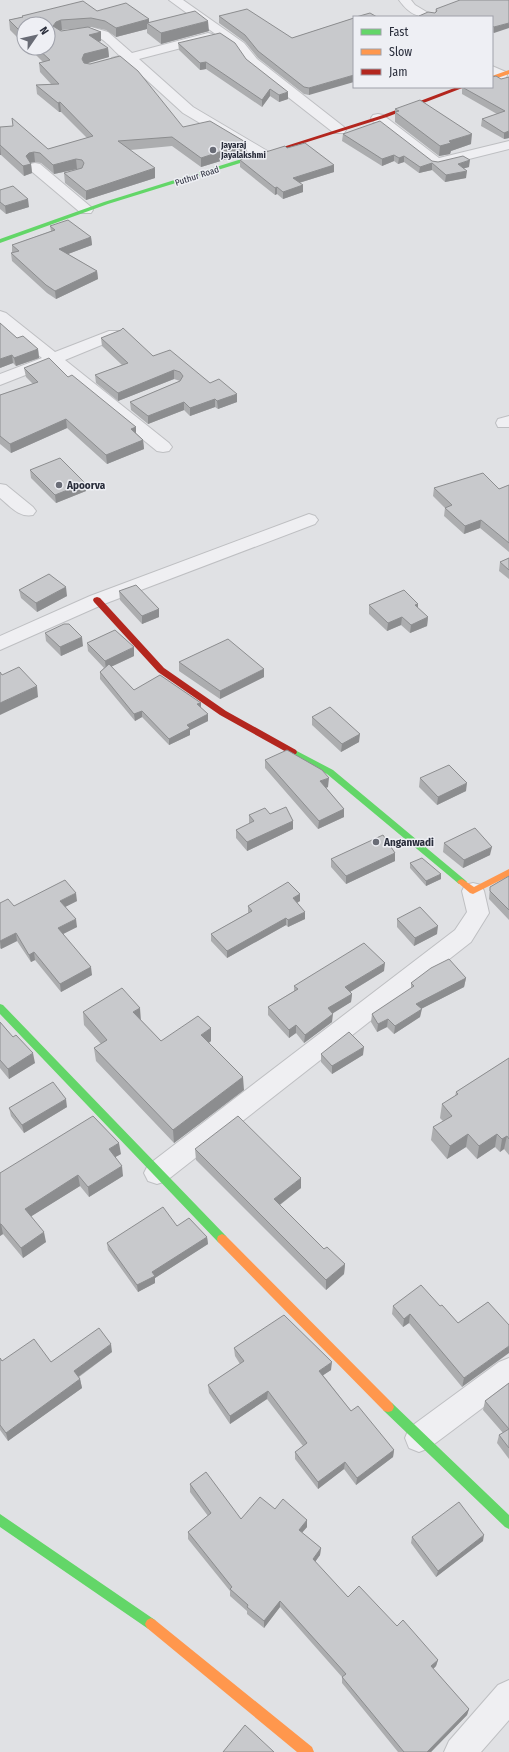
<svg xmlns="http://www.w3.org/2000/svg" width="509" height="1752" font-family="'Fira Sans Condensed',sans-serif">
  <rect width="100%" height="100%" fill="#e0e1e4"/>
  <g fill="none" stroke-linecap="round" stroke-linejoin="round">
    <defs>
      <path id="street" d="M169,0H183L244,43L257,59L344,127L346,130L344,133H334L247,65L236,49Z
        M399,0H411L415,5L435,17C417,17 410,15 399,0Z
        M91,27L108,32L132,53L208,33L212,34L214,37L212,40L139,59L193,107L269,152L271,155L269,158H259L183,113L127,62L117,65L112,64L111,61L112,58L120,56C112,49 102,35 90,35C82,35 71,40 66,33L72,29Z
        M492,66L506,72L507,75L506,78L501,79L492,75Z
        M378,114L383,115L439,158L509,141V149L437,167L432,166L373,121L371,118L373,115Z
        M35,163L40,164L91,207L93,210L91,213H81L30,170L28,167L30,164Z
        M0,311L6,313L55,352L109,331H121L123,334L121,337L65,360L169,443L172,447L169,451L163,452L157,451L51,365L0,385V374L42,358L0,324Z
        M509,416V427H498L496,423L498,419Z
        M0,484L6,485L33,507L36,511L33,515C19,518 10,506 0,498Z
        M309,514L315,516L318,520L315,524L104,604L0,650V636L90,596Z
        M473,883L481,885L484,891L489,913L471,942L166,1181L157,1184L148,1181L144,1173L148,1165L455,930L467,912L462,891L465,885Z
        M509,1358V1388L429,1448L419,1452L409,1448L405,1438L409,1428L499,1362Z
        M509,1680V1720L481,1752H444L449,1741L498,1685Z"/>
    </defs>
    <use href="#street" stroke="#bebfc2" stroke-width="2"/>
    <use href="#street" fill="#efeff2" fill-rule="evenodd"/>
    <path fill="#63d668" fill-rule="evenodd" d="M248,157L251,159L250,160L108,204L0,243V239L104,202Z
      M293,749L333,770L465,880L467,882L465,884H459L327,774L290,754L289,752L290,750Z
      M0,1004L3,1005L226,1236L227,1239L226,1242L222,1244L218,1242L0,1014Z
      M388,1402L392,1403L509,1515V1529L505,1527L384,1411L382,1407L384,1403Z
      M0,1514L155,1620L157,1624L155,1628L151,1630L147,1628L0,1527Z"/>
    <path fill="#ff974d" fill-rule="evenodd" d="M509,70V74L492,80V76Z
      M509,869V876L473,894L470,893L457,882L459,880L462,879L474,887Z
      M222,1234L226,1236L392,1403L394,1407L392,1411L388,1412L384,1411L218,1242L217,1239L218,1236Z
      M151,1618L155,1620L312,1747L314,1752H297L147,1628L145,1624L147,1620Z"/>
    <path fill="#b3261e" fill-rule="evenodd" d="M457,87H465L387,117L250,160L245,159L383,115Z
      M97,597L100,598L164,668L226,711L296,750L297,752L296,754H290L220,715L158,672L94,602L93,600L94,598Z"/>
  </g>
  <path fill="#acadaf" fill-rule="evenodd" d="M509,0L494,33L492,32V17H419V16L435,13L436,9Z
    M97,11L149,19V22L209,31L161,44L147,33V29L116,37L106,30L92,27H88L101,32V41L98,42L108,48L109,57L85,63L183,127L247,143V153L201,167L172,146L130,150L155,178L86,200L65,183L64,173L79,169H77L54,174L41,163L35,162H30L31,164L32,173L24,176L1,155H0V127L48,149L87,138L61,112H59L37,94L36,85L51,84L40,72L39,63L43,62L29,48H48L24,24V44L10,30L9,20L22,17V16ZM88,27L61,31L60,30H62Z
    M219,16L292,38L354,18L309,95L304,94L258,58L245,42L219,23Z
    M178,43L246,59L288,99L279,102L270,96L262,107L206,69L200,70L179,50Z
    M501,79L509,138L504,139L481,126L482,119L497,114L462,94V87Z
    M395,109L471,144L451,151L450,154L439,156L395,122Z
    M343,134L432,161L469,167L464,168L466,178L445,182L432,170L419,173L404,162L398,164L394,161L382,166L342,141Z
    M287,148L334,165V172L299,183L303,185V192L283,199L277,194L275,195L240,167V160Z
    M0,190L29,207L6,214L0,209Z
    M50,226L91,237L92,245L68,254L97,271L98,279L56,299L47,293L12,261L11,253H12V245L51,231Z
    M17,338L38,349L39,358L16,366L13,363L0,368Z
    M101,338L153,356L210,383L237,402L218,409L215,407L190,416L184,410L148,424L131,410L130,402L180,381L174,379L118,401L96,383L95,375L122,365L102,346Z
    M24,368L68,377L136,427V433L143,440L144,449L107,464L67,428L11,453L0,444V395L33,384L26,377Z
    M30,470L85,483L86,491L56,503L31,478Z
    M509,485V552L480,528L464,534L444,516L445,508L433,496L434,488L499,489Z
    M509,558V579L499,571L500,562Z
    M19,590L67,596L37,612L21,598Z
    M119,591L159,609V617L142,624L120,600Z
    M418,604V608L428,617L427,626L410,633L401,625L387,631L369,614V605Z
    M45,633L83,646L61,656L46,641Z
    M87,643L134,656L111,667L134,690L201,703V708L208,721L190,730V735L169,745L142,717L135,721L100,679V672L104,668L88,651Z
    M179,662L264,669V677L220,699L179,671Z
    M312,717L359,742L341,752L312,725Z
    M265,760L328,787L326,788L344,809V817L318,829L265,768Z
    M420,778L466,791L437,805L419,787Z
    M270,814L293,821V829L247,851L236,838V830L249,824V815Z
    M444,843L490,855L463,868L443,852Z
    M395,853V861L346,884L331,867V859Z
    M410,863L441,879L426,886L410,868Z
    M509,876V920L489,899L490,887Z
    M77,901L65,907L77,927L63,934L92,975L61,992L35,960L31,962L17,941L1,949L0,948V903L14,906Z
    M300,901L297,903L305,919L288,927L286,925L227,958L211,941V934L248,913V906Z
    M397,919L437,934L414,946L397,927Z
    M384,971L350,992L352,994L351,1002L332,1013V1022L304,1043L296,1033L289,1038L268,1015V1007L294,991V986Z
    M466,978L464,987L421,1009L420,1017L394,1034L387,1027L377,1032L371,1022L372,1014L411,989V983Z
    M83,1012L141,1020L161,1041H211L209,1043L244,1090L174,1143L96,1061L94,1048L101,1044L84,1025Z
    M0,1022L35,1063L9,1079L0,1068Z
    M321,1054L363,1055L332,1074L321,1062Z
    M509,1058V1155L504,1149L500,1152L495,1147L477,1159L466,1147L447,1159L431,1140L433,1127L443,1121L440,1118L442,1104L455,1096L456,1092Z
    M67,1107L24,1133L11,1116L9,1108Z
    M195,1149L301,1188L280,1205L324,1249L345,1264L344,1274L326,1290L196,1160Z
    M121,1154L115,1157L123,1176L89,1197L80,1186L31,1216L46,1242L23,1258L3,1234L0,1236V1173Z
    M177,1226L207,1237L208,1244L155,1278V1283L138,1292L108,1250L107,1243Z
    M488,1302L462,1387L409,1323L403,1327L392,1314L393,1306H440L458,1323Z
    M234,1348L331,1370L323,1375L351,1411L394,1450L393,1457L356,1485L344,1469L318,1489L295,1459V1452L303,1446L267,1399L230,1424L209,1393L208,1385L240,1364L235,1356Z
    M112,1352L79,1377L80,1379L82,1388L8,1441L0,1430V1358L2,1361L51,1362Z
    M509,1383V1459L497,1443L499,1435L503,1433L483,1410L485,1401Z
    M190,1484L241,1519L275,1509L307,1520V1527L302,1533L321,1548L320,1555L315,1562L348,1597L397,1626L438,1660L436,1666L433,1669L469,1709L467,1715L431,1752H398L342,1683V1677L280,1607L264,1628L247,1614V1611L230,1596V1591L188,1539V1532L208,1516L190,1492Z
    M412,1537L483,1541L436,1577L411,1543Z"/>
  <path fill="#8c8d8f" d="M149,19V25L147,23V29L116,37V28Z
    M61,20L62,30L57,31L53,26L56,22Z
    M208,21L209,31L161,44V33Z
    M509,23V28L494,33V27Z
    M101,32V41L89,44V35Z
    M108,48L109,57L85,64L82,59L84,54Z
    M206,62V69L200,70V63Z
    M354,75V82L309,95V88Z
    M270,89V96L262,107V100Z
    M288,92V99L279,102V95Z
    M60,102L61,112H59L58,103Z
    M509,131V138L504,139V133Z
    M472,134L471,144L451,151L450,154L439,156L440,146L449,141Z
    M247,143V153L201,167V158Z
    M0,145L1,155H0Z
    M34,152L35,162L30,163L31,164L32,173L24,176L23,166L26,156L29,153Z
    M394,155V161L382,166V159Z
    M404,156V162L398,164L399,158Z
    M76,159L77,169L54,174L53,165Z
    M470,160L469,167L458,170V164Z
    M432,163V170L419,173L420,167Z
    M334,165V172L292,185L293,178Z
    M155,168V178L86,200V191Z
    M467,171L466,178L445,182L446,175Z
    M303,185V192L283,199V192Z
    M277,187V194L275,195V188Z
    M28,199L29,207L6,214L5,206Z
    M91,237L92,245L60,257L59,249Z
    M97,271L98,279L56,299L55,291Z
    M38,349L39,358L16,366L14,358Z
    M12,355L13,363L0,368V359Z
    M174,370V379L118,401V393Z
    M237,394V402L218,409L217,401Z
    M215,399V407L190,416V408Z
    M184,402V410L148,424V416Z
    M66,419L67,428L11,453L10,444Z
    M136,427V436L131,429Z
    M143,440L144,449L107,464L106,455Z
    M85,483L86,491L56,503L55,495Z
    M481,520L480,528L464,534L465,526Z
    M66,587L67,596L37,612L36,603Z
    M418,604V612L415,605Z
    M159,609V617L142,624V616Z
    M402,617L401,625L387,631L388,623Z
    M428,617L427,626L410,633L411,625Z
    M82,637L83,646L61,656L60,647Z
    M134,647V656L106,669L105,661Z
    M264,669V677L220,699V691Z
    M37,686L38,697L0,715V703Z
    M201,703V709L197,704Z
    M142,711V717L135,721L134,714Z
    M208,714V721L190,730V735L169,745V739L187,725Z
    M360,734L359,742L341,752L342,744Z
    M329,778L328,787L320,790V781Z
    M467,783L466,791L437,805L438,797Z
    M344,809V817L318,829L319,821Z
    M293,821V829L247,851V842Z
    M492,847L490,855L463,868L464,860Z
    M395,853V861L346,884V876Z
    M441,874V879L426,886V881Z
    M76,893L77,901L61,909L60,901Z
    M300,894V901L293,905V898Z
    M305,912V919L288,927V920Z
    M286,918V925L227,958V951Z
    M76,919L77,927L59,936L58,928Z
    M438,926L437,934L414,946L415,938Z
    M16,933L17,941L1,949L0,941Z
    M34,952L35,960L31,962L29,955Z
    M385,963L384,971L345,995V987Z
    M91,967L92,975L61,992L60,984Z
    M466,978L464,987L415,1012L416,1004Z
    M352,994L351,1002L327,1017L328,1008Z
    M140,1008L141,1021L133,1012Z
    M422,1009L420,1017L394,1034L395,1026Z
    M333,1014L332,1022L304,1043L305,1035Z
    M388,1019L387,1027L377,1032L378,1024Z
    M296,1025V1033L289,1038V1030Z
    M211,1028V1041L201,1048V1035Z
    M364,1047L363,1055L332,1074V1066Z
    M33,1053L35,1063L9,1079L8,1069Z
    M243,1077L244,1090L174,1143L173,1130Z
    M66,1099L67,1107L24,1133L22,1125Z
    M468,1134L466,1147L447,1159L450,1146Z
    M497,1134L495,1147L477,1159L479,1146Z
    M507,1136L504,1149L500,1152L502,1139Z
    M119,1143L121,1154L110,1160L109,1149Z
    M122,1166L123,1176L89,1197L88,1187Z
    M78,1175L80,1186L27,1219L25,1209Z
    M301,1178V1188L274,1209V1199Z
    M0,1224H1L3,1234L0,1236Z
    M44,1232L46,1242L23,1258L21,1248Z
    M207,1237L208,1244L155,1278V1283L138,1292L137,1285L152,1272Z
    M345,1264L344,1274L326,1290V1280Z
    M410,1314L409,1323L403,1327L404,1319Z
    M111,1344L112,1352L75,1379L74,1371Z
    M509,1346V1353L462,1387L464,1378Z
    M332,1362L331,1370L319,1378V1371Z
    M80,1379L82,1388L8,1441L6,1433Z
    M268,1391L267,1399L230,1424V1416Z
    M394,1450L393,1457L356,1485L357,1478Z
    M345,1462L344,1469L318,1489V1482Z
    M307,1520V1527L298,1537L299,1530Z
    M484,1535L483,1541L436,1577L438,1571Z
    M321,1548L320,1555L312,1566L313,1559Z
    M280,1601V1607L264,1628V1621Z
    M438,1660L436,1666L429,1673L431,1666Z
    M469,1709L467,1715L431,1752H427Z"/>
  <path fill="#c8c9cc" stroke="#8c8d8f" d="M460,0H509V23L494,27L492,26V17H422L419,16L428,12L435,13L437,11L436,9Z
    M83,1L97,11L126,3L149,19L116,28L105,21L91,18L61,20L56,22L53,26L61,31L88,27L101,32L89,35L108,48L84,54L82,59L84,63L90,64L120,56L138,71L183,127L210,121L247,143L201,158L172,137L118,141L155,168L86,191L64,173L82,168L84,163L82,160L76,159L53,165L40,153L34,152L29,153L26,156L31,164L23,166L0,145V127L13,126L12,118L48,149L93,136L60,102L58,103L36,85L59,84L39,63L50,60L37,48H48V24H24V35L9,20L23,17L22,16Z
    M247,9L292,38L354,18V75L309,88L304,87L258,51L245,35L219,16Z
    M195,11L208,21L161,33L147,23Z
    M370,13L377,17H356Z
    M220,33L235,43L246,59L288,92L279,95L270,89L262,100L206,62L200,63L178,43Z
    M496,76L501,79L509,77V131L504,133L482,119L505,111L462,87H492V77Z
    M420,100L472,134L449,141L451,143L440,146L395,112L399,111L395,109Z
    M380,121L432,161L438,162L463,156L470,160L458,164L467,171L446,175L432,163L420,167L404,156L399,158L394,155L382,159L343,134Z
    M305,143L334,165L293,178L303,185L283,192L277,187L275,188L240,160L285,146L287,148Z
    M13,186L28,199L5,206L0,202V190Z
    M68,220L91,237L59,249L97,271L55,291L46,285L11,253L19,251L12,245L55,230L50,226Z
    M0,323L17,338L23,336L38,349L14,358L12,355L0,359Z
    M123,328L153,356L170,350L210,383L219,379L237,394L217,401L215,399L190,408L184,402L148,416L130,402L180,381L183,376L180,372L174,370L118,393L95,375L128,363L101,338L121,330Z
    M49,358L68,377L72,375L136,427L131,429L143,440L106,455L66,419L10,444L0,436V395L38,382L24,368Z
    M60,458L85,483L55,495L30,470Z
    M483,473L499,489L509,485V543L481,520L465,526L445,508L452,505L434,488Z
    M509,558V570L500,562Z
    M49,574L66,587L36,603L19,590Z
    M136,585L159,609L142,616L119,591Z
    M404,590L418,604L415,605L428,617L411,625L402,617L388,623L369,605Z
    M64,624H69L82,637L60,647L45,633Z
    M115,630L134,647L105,661L87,643Z
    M228,639L264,669L220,691L179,662Z
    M109,664L134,690L160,675L201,703L197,704L208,714L187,725L190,728L169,739L142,711L134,714L100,672Z
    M19,667L37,686L0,703V672L2,675Z
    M330,707L360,734L342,744L312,717Z
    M287,750L322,770L329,778L320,781L344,809L319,821L265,760Z
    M449,765L467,783L438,797L420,778Z
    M286,807L293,821L247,842L236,830L254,821L249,815L265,808L270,814Z
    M475,828L492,847L464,860L444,843Z
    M383,835L395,853L346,876L331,859Z
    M422,858L441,874L426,881L410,863Z
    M509,876V910L490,891V887Z
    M65,880L76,893L60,901L76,919L58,928L91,967L60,984L34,952L29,955L16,933L0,941V903L8,899L14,906Z
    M288,882L300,894L293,898L305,912L288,920L286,918L227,951L211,934L252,911L248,906Z
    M420,907L438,926L415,938L397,919Z
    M364,943L385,963L345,987L352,994L328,1008L333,1014L305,1035L296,1025L289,1030L268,1007L298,989L294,986Z
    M449,959L466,978L416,1004L422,1009L395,1026L388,1019L378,1024L372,1014L414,986L411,983L431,968Z
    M122,988L140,1008L133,1012L161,1041L198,1016L211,1028L201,1035L243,1077L173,1130L94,1048L107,1040L83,1012Z
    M0,1022L13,1037L16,1035L33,1053L8,1069L0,1060Z
    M349,1032L364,1047L332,1066L321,1054Z
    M509,1058V1139L507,1136L502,1139L497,1134L479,1146L468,1134L450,1146L433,1127L452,1116L442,1104L458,1094L456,1092Z
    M53,1082L66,1099L22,1125L9,1108Z
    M93,1116L119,1143L109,1149L122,1166L88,1187L78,1175L25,1209L44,1232L21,1248L1,1224H0V1173Z
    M238,1116L301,1178L274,1199L324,1249L327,1247L345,1264L326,1280L195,1149Z
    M163,1207L177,1226L189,1218L207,1237L152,1272L155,1276L137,1285L107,1243Z
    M421,1285L440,1306L442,1305L458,1323L488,1302L509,1325V1346L464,1378L410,1314L404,1319L393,1306Z
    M284,1315L332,1362L319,1371L351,1411L358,1406L394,1450L357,1478L345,1462L318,1482L295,1452L307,1443L268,1391L230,1416L208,1385L244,1361L234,1348Z
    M99,1328L111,1344L74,1371L80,1379L6,1433L0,1425V1358L2,1361L34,1339L51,1362Z
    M509,1383V1448L499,1435L509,1429L485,1401Z
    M206,1472L241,1519L260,1497L275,1509L283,1499L307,1520L299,1530L321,1548L313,1559L348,1597L359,1586L397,1626L403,1620L438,1660L431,1666L469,1709L427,1752H404L342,1677L346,1674L280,1601L264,1621L247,1607L248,1605L230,1589L232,1587L188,1532L211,1513L190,1484Z
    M459,1502L484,1535L438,1571L412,1537Z
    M245,1725L274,1752H223Z"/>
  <g fill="#696c76" stroke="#eeeff4" stroke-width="1.5">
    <circle cx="213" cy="150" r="4"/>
    <circle cx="59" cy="485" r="4"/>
    <circle cx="376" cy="842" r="4"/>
  </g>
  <g text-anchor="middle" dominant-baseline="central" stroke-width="3" stroke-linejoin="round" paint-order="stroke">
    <g font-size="9" font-weight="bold" fill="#292d3b" stroke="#eeeff4" text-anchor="start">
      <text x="221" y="145">Jayaraj<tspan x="221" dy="10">Jayalakshmi</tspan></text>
    </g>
    <g font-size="9" fill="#292d3b" stroke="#eeeff4">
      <text transform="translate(197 176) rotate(-18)">Puthur Road</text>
    </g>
    <g font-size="11" font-weight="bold" fill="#292d3b" stroke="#eeeff4" text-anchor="start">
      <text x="67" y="485">Apoorva</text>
      <text x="384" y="842">Anganwadi</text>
    </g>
  </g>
  <rect x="353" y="16" width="140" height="72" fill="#eeeff4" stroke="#9fa1aa"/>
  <rect x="361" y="29" width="20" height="6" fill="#63d668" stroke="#9fa1aa"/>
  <text x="389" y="36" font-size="12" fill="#292d3b">Fast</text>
  <rect x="361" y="49" width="20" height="6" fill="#ff974d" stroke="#9fa1aa"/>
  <text x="389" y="56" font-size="12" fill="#292d3b">Slow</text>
  <rect x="361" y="69" width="20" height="6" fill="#b3261e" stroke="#9fa1aa"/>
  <text x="389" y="76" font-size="12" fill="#292d3b">Jam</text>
  <g transform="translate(36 36) rotate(56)"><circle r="19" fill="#eeeff4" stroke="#9fa1aa"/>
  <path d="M0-3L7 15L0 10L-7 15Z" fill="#696c76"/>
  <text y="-6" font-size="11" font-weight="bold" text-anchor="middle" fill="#292d3b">N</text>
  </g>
</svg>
